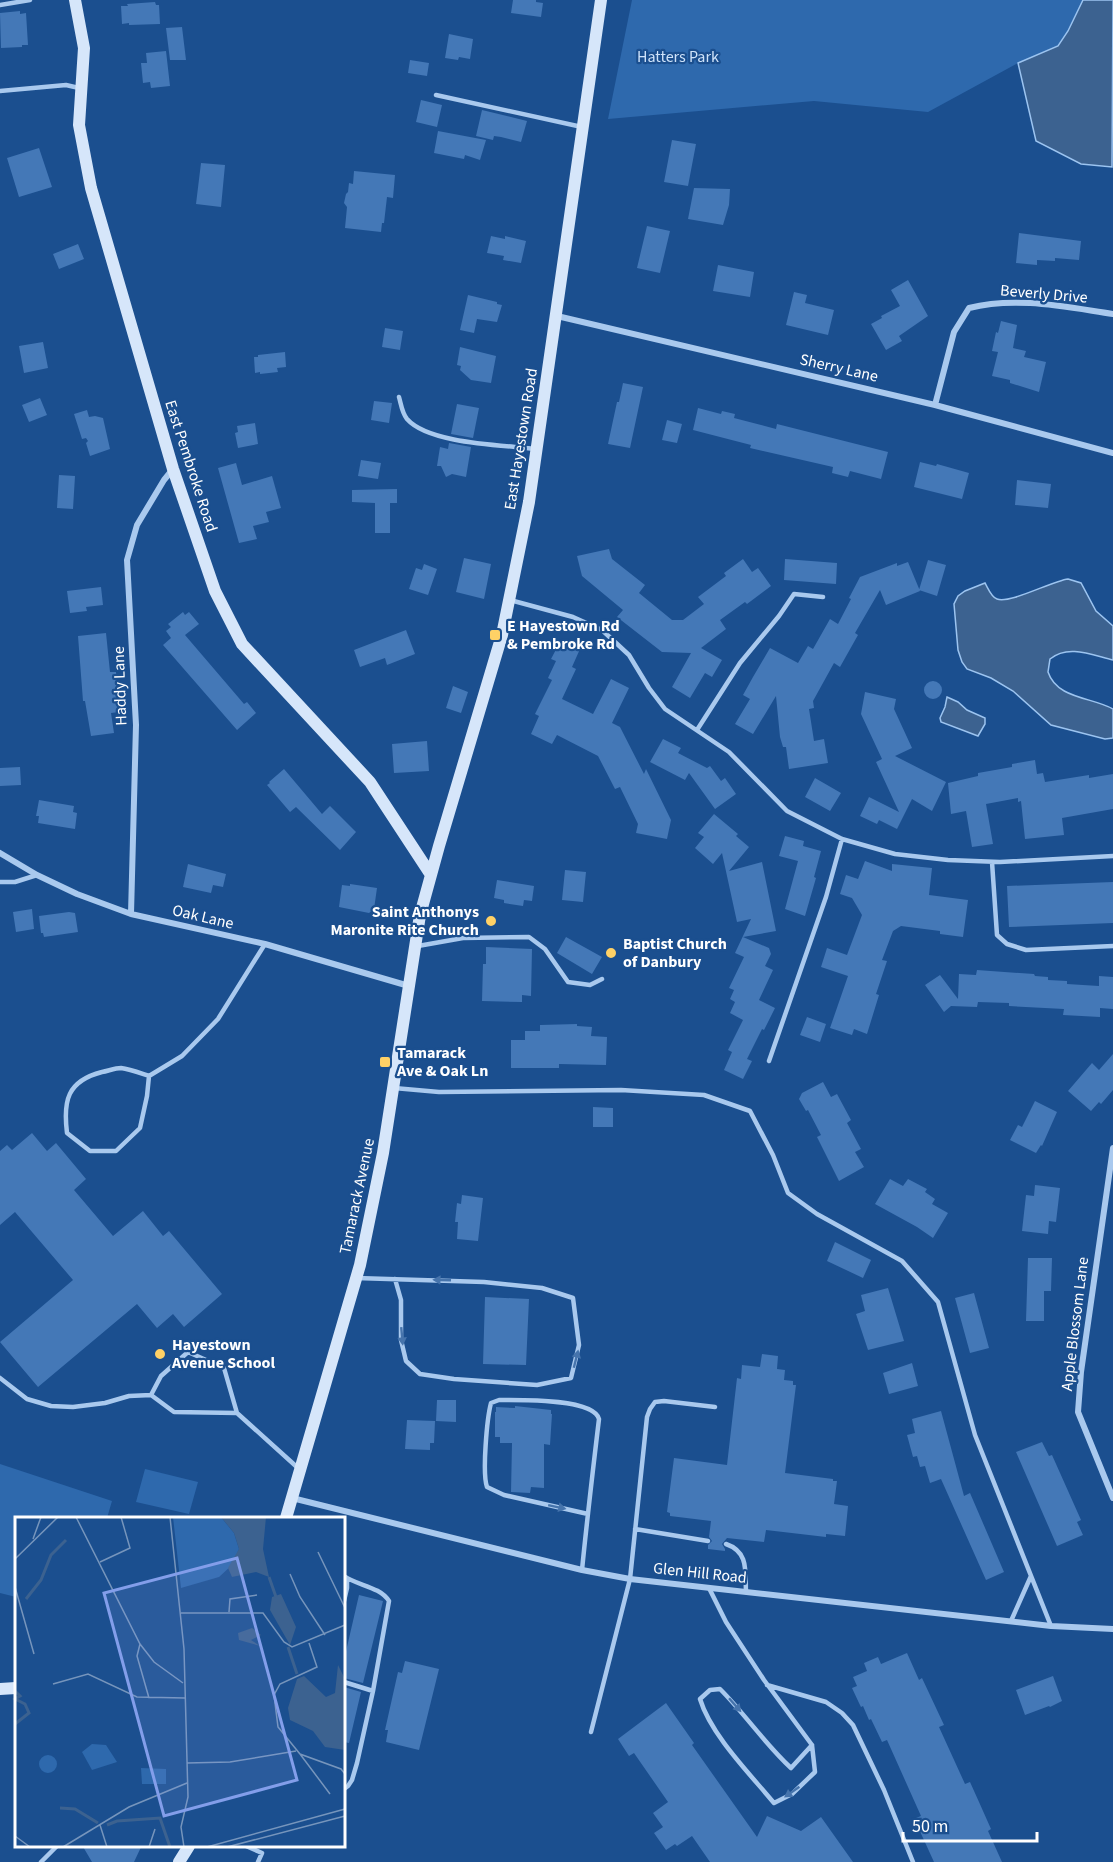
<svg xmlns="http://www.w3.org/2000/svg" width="1113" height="1862" font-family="'Source Sans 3',sans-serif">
  <rect width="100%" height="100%" fill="#1b4f8f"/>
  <path fill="#2e69ad" d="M632,0H1083L1068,31L1058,46L1018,63L928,112L814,101L608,119Z
    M0,1464L112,1501L107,1518H16V1597L0,1593Z
    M145,1469L198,1482L189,1514L136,1502Z"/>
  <path fill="#3c6290" stroke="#9cc4f0" stroke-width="1.5" d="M1083,0H1113L1112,167L1081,164L1036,141L1018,63L1058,46L1068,31Z
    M1068,579L1081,583L1096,611L1113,626V660C1092,655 1068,644 1050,659L1048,672C1057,699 1092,697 1113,709V738L1105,739L1051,725L1013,691L991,678L967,669L962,662L958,650L954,604L958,596L965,591L985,583C988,588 991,597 997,599C1010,604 1052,581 1068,579Z
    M947,697L958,702L967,710L985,718V724L978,736L941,722L940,718L945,707Z"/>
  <path fill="#4478b7" d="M513,0H536V2L543,3L541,17L511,13Z
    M155,2L156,5H159L160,24L129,25V23L122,24L121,6H128L127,4Z
    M20,11V14L26,13L28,45H22V47L1,48L0,13Z
    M182,27L186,60H170L166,28Z
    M449,34L473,39L470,59L459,57L458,60L445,58Z
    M166,51L170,86L151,88L150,82L143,83L141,63H147L146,53Z
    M410,60L429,63L427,76L408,73Z
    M421,100L442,105L437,127L416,122Z
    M482,110L527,121L521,142L501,137L494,136L493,140L476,136Z
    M438,131L486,140L480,160L465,155L464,159L434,153Z
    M672,140L696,144L688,186L664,182Z
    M39,148L52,187L19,197L7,158Z
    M201,163L225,165L221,207L196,204Z
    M354,171L395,175L393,198L387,197L384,223H382L381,232L345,228L347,207L344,203L346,194L348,192L349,183L353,184Z
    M694,188L730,189L729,205L723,225L688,219Z
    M647,226L670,231L660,273L637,268Z
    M1019,233L1081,241L1079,260L1055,258V261L1037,260V265L1016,263Z
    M491,236L505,239V236L526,241L521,263L503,260L504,256L487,253Z
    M78,244L84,259L59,269L53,254Z
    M718,265L754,272L750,297L713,291Z
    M908,280L928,316L899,336L902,341L886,350L871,324L882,318L881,316L900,306L891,290Z
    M794,292L807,295L805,303L834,310L828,335L786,325Z
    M468,295L497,302V304L502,305L497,322L477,319L474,333L460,330Z
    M1001,321L1017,325L1013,348L1026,351L1024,357L1046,362L1039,392L1010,383V380L992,376L998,352L992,351L996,332L998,333Z
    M385,328L403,331L400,350L382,347Z
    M43,342L48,368L24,373L19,346Z
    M460,347L496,356L491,383L471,380L460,370L461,366L457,365Z
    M285,352L286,367L277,368L278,372L260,374V372L255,373L254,357H258V355Z
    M623,383L643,387L630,448L608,444L617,402H619Z
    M40,398L47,415L29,422L22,405Z
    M374,401L392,403L389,423L371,420Z
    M457,404L479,408L473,438L451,434Z
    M698,408L721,414L722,411L735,414L734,418L776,429L777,424L888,452L881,479L850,471L848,477L832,473L833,467L750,448L751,445L693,430Z
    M87,410L89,417L95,416L103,418L110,449L90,456L86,443L88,441L86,438L82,439L74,414Z
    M667,420L682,424L677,443L662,440Z
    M255,423L258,444L238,448L235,433L238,432L237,426Z
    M449,443L471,447L466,477L452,474L446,477L441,466H437L440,447L448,449Z
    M361,460L381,463L378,479L358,476Z
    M920,462L936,466L937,464L969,473L962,499L914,487Z
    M236,463L242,485L272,476L281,508L266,512L269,522L253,526L257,539L239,543L218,468Z
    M59,475L75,476L73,509L57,508Z
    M1017,480L1051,484L1048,508L1015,505Z
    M397,489V503H390V533H375V503L352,502V490Z
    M609,549L612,559L645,585L639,593L672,620H683L704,604L698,597L726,576L724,573L743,559L752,572L758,568L771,586L747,604L745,602L720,620L726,629L701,648L722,660L712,677L705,673L690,698L672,687L691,653L662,652L617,617L623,610L582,576L577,556Z
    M464,558L491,564L484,599L456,592Z
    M785,559L837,563L836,584L784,580Z
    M928,560L946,565L937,596L919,590Z
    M908,562L920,591L886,605L880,590L855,633L858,635L840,667L834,663L813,701L814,708L809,709L814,741L824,739L828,763L789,769L786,747H783L780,737L776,696L753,734L735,724L750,699L743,695L753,677L770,648L798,663L808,646L813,649L830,619L838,624L851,599L849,598L860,577L897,563V566Z
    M424,564L437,569L428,595L409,589L416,568L422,570Z
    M101,587L103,605L86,607L87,611L70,613L67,591Z
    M183,612L185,615L189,612L199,624L185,635L244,704L247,702L256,713L237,730L163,645L171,638L166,631L171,627L168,624Z
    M406,630L415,654L387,665L385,658L360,667L354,650Z
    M106,633L110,672H116L119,712L111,713L114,733L91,736L85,701H83L78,636Z
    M561,640L580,649L572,667L576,669L562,699L593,714L611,679L629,688L612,723L620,727L644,774L646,769L671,820L667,839L636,833L638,824L620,787L615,789L598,756L557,735L552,744L531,734L539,716L535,714L552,680L548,678L556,661L551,659Z
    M924 690a9 9 0 1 1 18 0a9 9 0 1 1-18 0Z
    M453,686L468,692L461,713L446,708Z
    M865,692L896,699L894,709L912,748L895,756L946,782L932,811L912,799L897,829L879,820L877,824L860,816L869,797L899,812L876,762L882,759L861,714Z
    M663,739L681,748L678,753L707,768L710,766L721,781L725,778L736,794L715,809L689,773L685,780L650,762Z
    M427,741L429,771L394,773L392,744Z
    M1035,760L1037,774L1043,773L1045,782L1089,775V778L1113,774V809L1062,818L1064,835L1025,839L1021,801L1018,802V798L986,804L993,844L972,847L966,811L951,814L948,783L978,776V773L1012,767V764Z
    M20,767L21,785L0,786V768Z
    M284,769L322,814L330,806L356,832L340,850L296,807L290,812L267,785L270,783L269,782Z
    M815,778L841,793L830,811L805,797Z
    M39,800L74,806L73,812L77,813L75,829L38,823L39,816H36Z
    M714,814L738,834L736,836L749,847L729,871L762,862L776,931L743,937L769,948L771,954L765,966L773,970L759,1000L775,1008L764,1030L762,1029L747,1059L752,1061L743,1079L724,1070L732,1052L728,1050L743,1020L730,1013L735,1002L730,999L734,990L729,988L744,957L735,953L751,919L737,922L722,853L713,864L695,848L704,837L698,833Z
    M785,836L804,841L803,846L821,851L814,877L816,878L805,916L785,909L798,861L779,856Z
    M865,861L892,871V864L932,868L929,895L968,900L963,937L940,934V931L901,926L893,931L882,960L887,961L876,994L879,995L867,1034L854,1029L852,1035L830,1028L848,976L821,967L827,948L847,955L862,915L852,898L840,894L846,875L858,879Z
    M188,864L226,874L223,887L213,885L211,893L183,887Z
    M565,870L586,872L583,902L562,900Z
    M497,880L534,886L532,901L524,900L523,906L504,903V900L494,898Z
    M1113,882V923L1009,927L1007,886Z
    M350,884L377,888L374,909L369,913L339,907L342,885L350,886Z
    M32,909L34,929L16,932L13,912Z
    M69,912L75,913L78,932L44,937L43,933H41L39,916Z
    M566,937L602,957L592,974L557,953Z
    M486,947L532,949L531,996L522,995V1002L482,1001L483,964H486Z
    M977,970L1034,974L1035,976L1048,977V980L1067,981V984L1099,986V976L1113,977V1009L1100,1008V1017L1063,1015L1064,1009L1009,1006V1003L978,1002L977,1007L951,1006L944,1012L925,985L940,975L958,999L959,974L976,975Z
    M807,1017L826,1024L820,1042L800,1035Z
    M577,1024V1026L592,1027L591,1036L607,1037L606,1065L559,1064V1068H511V1040H525V1031H540V1025Z
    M1113,1054V1090L1101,1104L1099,1102L1091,1111L1068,1091L1092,1063L1099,1070Z
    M823,1082L831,1097L837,1094L851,1120L847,1123L861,1149L855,1152L864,1167L839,1181L817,1137L821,1135L808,1110L806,1111L799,1099L802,1093Z
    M1035,1101L1057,1112L1042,1146L1041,1145L1036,1153L1010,1140L1018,1125L1022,1127Z
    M593,1107L613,1108V1127H593Z
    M32,1133L47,1151L56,1143L86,1179L74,1190L113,1236L143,1211L163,1236L169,1231L222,1294L184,1327L173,1314L157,1328L137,1304L38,1387L0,1342L73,1280L15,1212L0,1225V1151L7,1145L12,1150Z
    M890,1179L903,1186L908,1179L927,1189L925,1192L935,1199L932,1204L948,1213L933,1238L917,1227L875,1204Z
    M1035,1185L1060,1188L1056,1222L1049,1221L1048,1234L1022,1231L1026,1195L1034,1196Z
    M462,1195L483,1198L478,1241L457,1239L458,1222H455L457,1203L461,1204Z
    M835,1242L871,1260L863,1278L827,1261Z
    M1028,1258H1052L1051,1291H1044V1321H1026Z
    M888,1288L904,1341L868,1350L856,1314L865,1311L861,1295Z
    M974,1293L989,1348L970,1353L955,1298Z
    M485,1297L529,1299L526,1365L483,1364Z
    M762,1354L778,1356L777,1369L785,1370L784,1380L793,1381V1385H796L785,1473L833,1479V1481H837L834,1504L848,1506L845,1536L826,1534V1537L766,1530L764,1542L727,1538L722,1544L725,1549V1551L708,1549V1545L712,1541L709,1537L711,1521L670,1516V1513L667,1512L674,1458L727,1465L737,1378L741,1379L742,1365L760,1367Z
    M912,1363L918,1386L889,1394L883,1373Z
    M437,1400H456V1422L436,1421Z
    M515,1406L551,1410V1414H552L550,1445L544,1444V1488L531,1487L530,1493L511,1492L512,1443H500V1437H495V1412H496V1407L515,1408Z
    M941,1411L964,1496L970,1493L1004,1572L986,1580L941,1479L930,1483L925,1466L920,1467L917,1456L913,1457L907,1435L915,1433L912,1419Z
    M407,1420L435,1421L434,1443H430V1450L405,1449Z
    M1042,1442L1049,1456L1052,1455L1081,1520L1077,1522L1083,1535L1057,1546L1016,1452Z
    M359,1595L383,1601L363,1683L344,1678V1660Z
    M907,1653L919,1680L922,1678L944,1725L939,1727L965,1784L970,1782L979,1802L991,1829L988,1831L1002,1862H934L918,1827L920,1826L916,1818L921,1816L887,1740L882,1742L871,1719L869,1720L863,1706L861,1707L859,1703L852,1688L857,1686L853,1677L867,1671L864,1663L878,1657L881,1664Z
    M405,1661L439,1669L419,1750L386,1742L388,1730H385L398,1672L402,1673Z
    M1053,1676L1062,1701L1050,1707L1049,1706L1025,1715L1016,1690Z
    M344,1687L361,1692L349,1743L344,1742Z
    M666,1703L694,1743L692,1745L757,1837L767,1816L801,1831L821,1817L853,1862H710L692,1836L677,1846L675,1844L666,1850L654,1833L663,1827L653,1813L668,1802L634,1753L629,1756L618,1739Z
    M82,1845H142L134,1862H92Z"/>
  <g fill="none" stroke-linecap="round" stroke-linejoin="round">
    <path stroke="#a9c9ee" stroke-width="4.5" d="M0,5L30,0
      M0,91L66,85L79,88
      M436,95L582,127
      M399,397C401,404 402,413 407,419C429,444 503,445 537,449
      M510,600L573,617L602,630L629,655L649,688L665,709L729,752L787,811L842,839L895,854L948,860L1000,862L1113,856
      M697,730L740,663L779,616L794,594L823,597
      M992,862L997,935L1007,944L1026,950L1113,946
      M0,882H15L37,875
      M418,946L463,938L529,937L545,949L568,982L590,985L602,979
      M769,1061L826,897L842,839
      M149,1076L147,1096L140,1128L116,1151H90L67,1133C63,1101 67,1081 102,1072C108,1071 115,1068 121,1068C130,1069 140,1073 149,1076L182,1056L218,1019L265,944
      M394,1088L439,1092L621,1090L704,1095L750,1111L773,1155L788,1193L817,1214L902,1261L938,1302L975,1435L1051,1626
      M356,1278L484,1282L542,1288L573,1298L579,1345L571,1378L537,1385L454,1379L420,1374L406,1361L401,1340V1300L395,1279
      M0,1378L27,1399L51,1406L73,1407L105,1403L129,1396L151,1395
      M237,1413L174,1412L151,1395L161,1376L188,1352L224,1368L237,1413L298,1468
      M635,1529L708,1541
      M726,1544C749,1552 745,1571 746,1592
      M582,1570C587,1520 593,1469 599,1419C593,1398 518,1400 499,1400L491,1403C487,1418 482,1473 487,1487L504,1495L588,1514
      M344,1576C358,1586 379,1586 389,1601L373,1691L357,1763L352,1780L348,1786L344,1789
      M709,1588L726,1622L764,1680L812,1745L815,1772L792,1794L774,1803C750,1774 711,1735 700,1699L710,1690L720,1689C745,1714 765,1744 791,1768L812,1745
      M344,1601L347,1588V1578
      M1011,1621L1031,1576
      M344,1682L373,1691
      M767,1685L826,1702L842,1713L853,1725L884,1790L913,1862
      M591,1732L630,1579L647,1417L650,1409L655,1402L664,1401L715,1407
      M246,1846L262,1853L258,1862
      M41,1862L57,1846"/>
    <path stroke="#a9c9ee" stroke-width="6" d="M557,316L935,405L1113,453
      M935,405L954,332L969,308C1016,296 1065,307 1113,314
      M0,853L37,875L77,894L131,914L265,944L409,986
      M131,914L136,725L127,560L137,525L164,480L173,469
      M1113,1148L1081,1372L1078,1412L1113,1498
      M292,1498L582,1570L630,1579L1051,1626L1113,1629"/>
    <path stroke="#d6e6fa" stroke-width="12" d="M75,0L84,48L79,125L91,188L173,469L215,591L242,644L370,782L431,875
      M286,1518L360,1265L383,1153L420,915L439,846L502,635L529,502L601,0
      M0,1689L16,1688
      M179,1862L189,1846"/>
  </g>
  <defs><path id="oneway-solid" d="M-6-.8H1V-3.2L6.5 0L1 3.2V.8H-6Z" transform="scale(1.5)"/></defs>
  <g fill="#4674ac">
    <use href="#oneway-solid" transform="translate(442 1280) rotate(-178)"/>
    <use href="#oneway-solid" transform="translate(402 1336) rotate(85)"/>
    <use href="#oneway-solid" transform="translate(576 1359) rotate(-76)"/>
    <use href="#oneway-solid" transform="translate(557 1507) rotate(12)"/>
    <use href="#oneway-solid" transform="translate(735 1705) rotate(49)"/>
    <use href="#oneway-solid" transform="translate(792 1792) rotate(145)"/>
  </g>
  <g fill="#ffd166" stroke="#1b4f8f" stroke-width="2">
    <rect x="489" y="629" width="12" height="12" rx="3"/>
    <circle cx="491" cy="921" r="6"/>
    <circle cx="611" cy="953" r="6"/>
    <rect x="379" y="1056" width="12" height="12" rx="3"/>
    <circle cx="160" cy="1354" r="6"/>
  </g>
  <g text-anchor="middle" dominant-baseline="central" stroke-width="4.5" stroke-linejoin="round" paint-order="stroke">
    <g font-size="16" fill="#cfe3fa" stroke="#1b4f8f">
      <text x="678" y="57">Hatters Park</text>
    </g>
    <g font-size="16" fill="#fff" stroke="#1b4f8f">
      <text transform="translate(1044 294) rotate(5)">Beverly Drive</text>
      <text transform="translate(839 368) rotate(13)">Sherry Lane</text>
      <text transform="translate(521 439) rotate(-81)">East Hayestown Road</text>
      <text transform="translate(191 466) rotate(72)">East Pembroke Road</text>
      <text transform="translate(120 686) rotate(-92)">Haddy Lane</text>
      <text transform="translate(203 917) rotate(13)">Oak Lane</text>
      <text transform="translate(357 1196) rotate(-78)">Tamarack Avenue</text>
      <text transform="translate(1075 1324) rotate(-83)">Apple Blossom Lane</text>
      <text transform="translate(700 1573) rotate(6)">Glen Hill Road</text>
    </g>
    <g font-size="16" font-weight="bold" fill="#fff" stroke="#1b4f8f" text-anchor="start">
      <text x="507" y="626">E Hayestown Rd<tspan x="507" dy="18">&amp; Pembroke Rd</tspan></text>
      <text x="479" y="912" text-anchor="end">Saint Anthonys<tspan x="479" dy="18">Maronite Rite Church</tspan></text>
      <text x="623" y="944">Baptist Church<tspan x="623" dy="18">of Danbury</tspan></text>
      <text x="397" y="1053">Tamarack<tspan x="397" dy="18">Ave &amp; Oak Ln</tspan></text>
      <text x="172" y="1345">Hayestown<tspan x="172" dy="18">Avenue School</tspan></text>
    </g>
  </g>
  <g transform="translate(15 1517)">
    <rect width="330" height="330" fill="#1b4f8f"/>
    <path d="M158,0H206L219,16L224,32L217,48L204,60L166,71ZM77,227L91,228L102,245L77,253L67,235ZM24 247a9 9 0 1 1 18 0a9 9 0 1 1-18 0ZM126,251L151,252V267H127Z" fill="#2e69ad"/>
    <path d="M206,0H251L248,32L254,60L241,55L217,60L213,51L224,32L219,16ZM266,77L281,110L275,128L255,93L257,80ZM237,111L246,118L236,123L245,129L224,123L223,116ZM323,148L330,162V233L310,230L298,214L275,203L273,191L282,162L289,159L311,180L320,176Z" fill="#3c6290"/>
    <path fill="none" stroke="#3c6290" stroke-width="3" d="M254,60L261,80M11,82L26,63L36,38L51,23M273,130L282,157M0,174L5,179L0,182L10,187L14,196L0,207M45,291L60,292L83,306M92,308L102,304L145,301L155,330"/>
    <path fill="none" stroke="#7695bc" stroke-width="1.5" d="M61,0L125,127L139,145L168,166M155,0L169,132L173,280L166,310L169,330M18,22L26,0M303,35L330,91M0,42L43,0M85,45L115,31L106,0M275,57L285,80L310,118M0,70L19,137M214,95L215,82L242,78M166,96H248L269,125L277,130L330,108M294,126L302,150L265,167L259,178L263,210L285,237L326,252L330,257M125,127L122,139L134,181M38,167L73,157L122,180L170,181M285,237L315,277M172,246L215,245L281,234M85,308L92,330M0,319L15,330M48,330L114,290L172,266M134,330L140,312M192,330L330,292M212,330L330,299"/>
    <path fill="#839eea" fill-opacity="0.15" stroke="#839eea" stroke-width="3" d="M222,41L282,263L149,299L89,76Z"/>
    <rect width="330" height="330" fill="none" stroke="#fff" stroke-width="3"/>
  </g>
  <path d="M903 1832v9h134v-9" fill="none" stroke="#ffffff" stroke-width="3"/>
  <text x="912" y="1832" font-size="18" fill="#ffffff" stroke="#1b4f8f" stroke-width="4.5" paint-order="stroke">50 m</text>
</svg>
